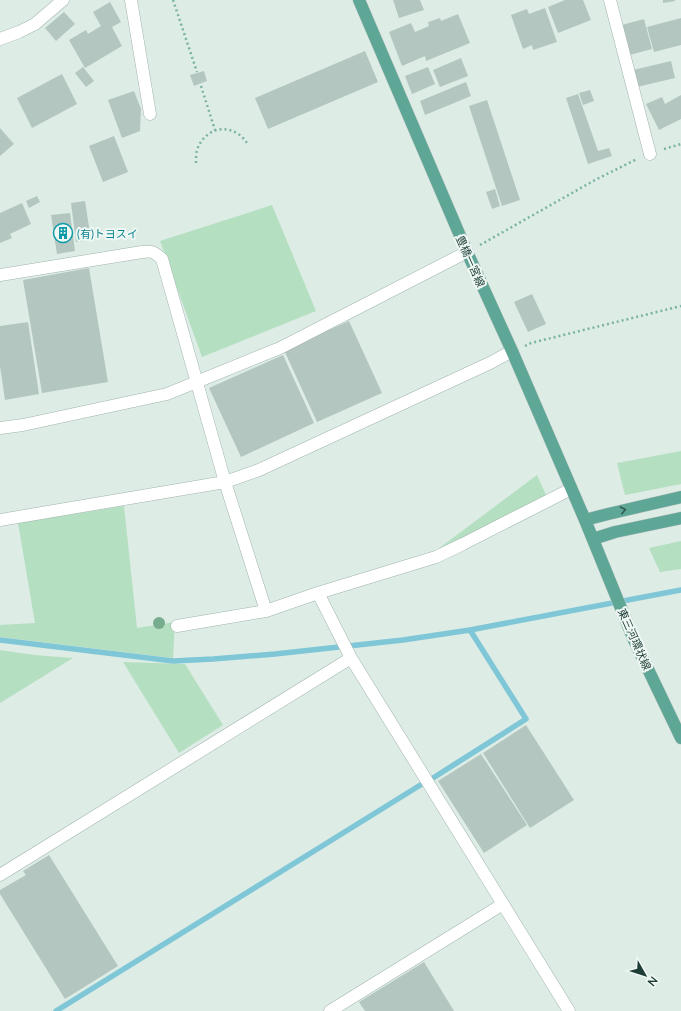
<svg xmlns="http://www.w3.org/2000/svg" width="681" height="1011" font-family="Lato,'Noto Sans JP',sans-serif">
  <rect width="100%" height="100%" fill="#deece6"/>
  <path fill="#b4dfc1" d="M272,205L316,311L202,357L160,241Z
    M681,451V484L625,495L617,463Z
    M537,475L546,495L460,540L434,552Z
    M124,506L137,628L175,622L173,658L0,637V625L35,623L18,523Z
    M681,541V569L660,572L649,548Z
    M0,650L34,655L73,658L0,703Z
    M123,662L185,664L223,725L179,753Z"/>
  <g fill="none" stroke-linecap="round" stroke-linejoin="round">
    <path stroke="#7fc7d7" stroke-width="5.5" d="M0,640L173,661L213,659L275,654L403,640L470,630L681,590
      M433,778L526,719L470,630
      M56,1011L422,784"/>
  </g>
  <path fill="#b3c6bf" d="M393,0H420L424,10L399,18Z
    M565,0H583L591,20L558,33L548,7Z
    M663,0H675V1L663,3Z
    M110,2L121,22L112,27L122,46L85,68L69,40L86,30L88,34L101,26L93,12Z
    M545,8L557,42L533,50L532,45L523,49L511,15L527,9L529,14Z
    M64,12L75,24L56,41L45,28Z
    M458,14L470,43L426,61L425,56L402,66L389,32L411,23L415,32L429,26L428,22L440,18L441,21Z
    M681,18V45L654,52L647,27Z
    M644,19L652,49L626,56L618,26Z
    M365,51L378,82L268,129L255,98Z
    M461,58L468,76L440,87L433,70Z
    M671,61L675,78L637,87L633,70Z
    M83,67L94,81L86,87L75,73Z
    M428,67L435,84L412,94L405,76Z
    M204,71L207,81L194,86L190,75Z
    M62,74L77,104L32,128L17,98Z
    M466,82L471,96L425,115L420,101Z
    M590,90L594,101L583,105L579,93Z
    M134,91L141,109L140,131L122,138L108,100Z
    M578,94L598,151L609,148L612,156L588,164L566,98Z
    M681,95V119L659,130L646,104L662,97L665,104Z
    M487,100L520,200L502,206L469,106Z
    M0,128L14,144L0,156Z
    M114,136L128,172L103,182L89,146Z
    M495,189L500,206L492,209L486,192Z
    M37,196L40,202L29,208L26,201Z
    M85,201L91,240L76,242L71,203Z
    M22,203L31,224L10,234L12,238L0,243V213Z
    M70,213L75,251L57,254L51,215Z
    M89,268L108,382L42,393L23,280Z
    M532,294L546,324L528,332L514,302Z
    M349,321L382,393L317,422L284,350Z
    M28,322L39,394L5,400L0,366V326Z
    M283,355L314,423L241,457L209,388Z
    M526,725L574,800L530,828L483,753Z
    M481,754L527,825L484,853L438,781Z
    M49,855L118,966L65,999L0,894V890L26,875L23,871Z
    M424,962L454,1011H365L359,1002Z"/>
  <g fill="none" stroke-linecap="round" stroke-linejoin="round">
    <defs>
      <path id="minor" d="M131,0L150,114
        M610,0L650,154
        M0,39L19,32L35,24L63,0
        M0,275L142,252C152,251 153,251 162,259L225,482L266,611L318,593L436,557L463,544L571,489
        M0,428L23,425L167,394L280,348L467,252
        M0,520L225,482L259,470L490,363L512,351
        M318,593L351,658L569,1011
        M177,626L266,611
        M0,875L351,658
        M330,1011L503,904"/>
      <path id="major" d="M359,0L467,252L512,351L585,520L634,640L681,738
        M585,520L608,514L681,497
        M593,539L615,532L681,518"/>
    </defs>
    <use href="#minor" stroke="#a1b4ae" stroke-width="13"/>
    <use href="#major" stroke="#c0c9c7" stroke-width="13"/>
    <path stroke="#7bb3a3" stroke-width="2.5" stroke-dasharray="2 3" stroke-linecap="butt" d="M173,0L197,72
      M201,86L215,130
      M664,149L681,144
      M196,163C196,159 196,154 197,150C203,132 222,123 238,134C242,136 245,140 247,143
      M480,245L595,180L637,159
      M525,346L531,343L681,306"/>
    <use href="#minor" stroke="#fff" stroke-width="12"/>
    <use href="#major" stroke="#5ea696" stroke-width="12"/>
  </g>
  <circle fill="#78ac8f" cx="159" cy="623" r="6"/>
  <defs><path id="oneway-chevron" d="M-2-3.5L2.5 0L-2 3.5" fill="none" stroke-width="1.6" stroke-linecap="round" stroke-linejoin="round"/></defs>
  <use stroke="#315c53" href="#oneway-chevron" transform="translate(623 510) rotate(-13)"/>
  <defs>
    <symbol id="building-ring" viewBox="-11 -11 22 22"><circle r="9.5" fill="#eff8f4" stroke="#0f9aa8" stroke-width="1.5"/><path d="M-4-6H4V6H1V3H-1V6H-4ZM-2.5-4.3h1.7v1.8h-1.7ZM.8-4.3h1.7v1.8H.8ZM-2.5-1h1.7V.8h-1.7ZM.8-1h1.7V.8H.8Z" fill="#0f9aa8"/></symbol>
  </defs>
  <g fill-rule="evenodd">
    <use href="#building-ring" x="52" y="222" width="22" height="22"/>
  </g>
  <g text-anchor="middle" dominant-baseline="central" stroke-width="4" stroke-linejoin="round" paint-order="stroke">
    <g font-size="11" fill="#0d838f" stroke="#eff8f4" text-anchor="start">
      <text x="77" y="233">(有)トヨスイ</text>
    </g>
    <g font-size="11" fill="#1e3d36" stroke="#eff8f4">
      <text transform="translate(471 261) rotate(66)">豊橋一宮線</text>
      <text transform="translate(635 639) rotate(66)">東三河環状線</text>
    </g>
  </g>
  <g transform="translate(645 975) rotate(129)" stroke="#eff8f4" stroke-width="3" paint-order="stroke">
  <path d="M0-3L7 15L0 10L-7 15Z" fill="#1e3d36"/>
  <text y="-6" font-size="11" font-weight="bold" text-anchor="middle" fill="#1e3d36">N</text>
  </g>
</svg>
